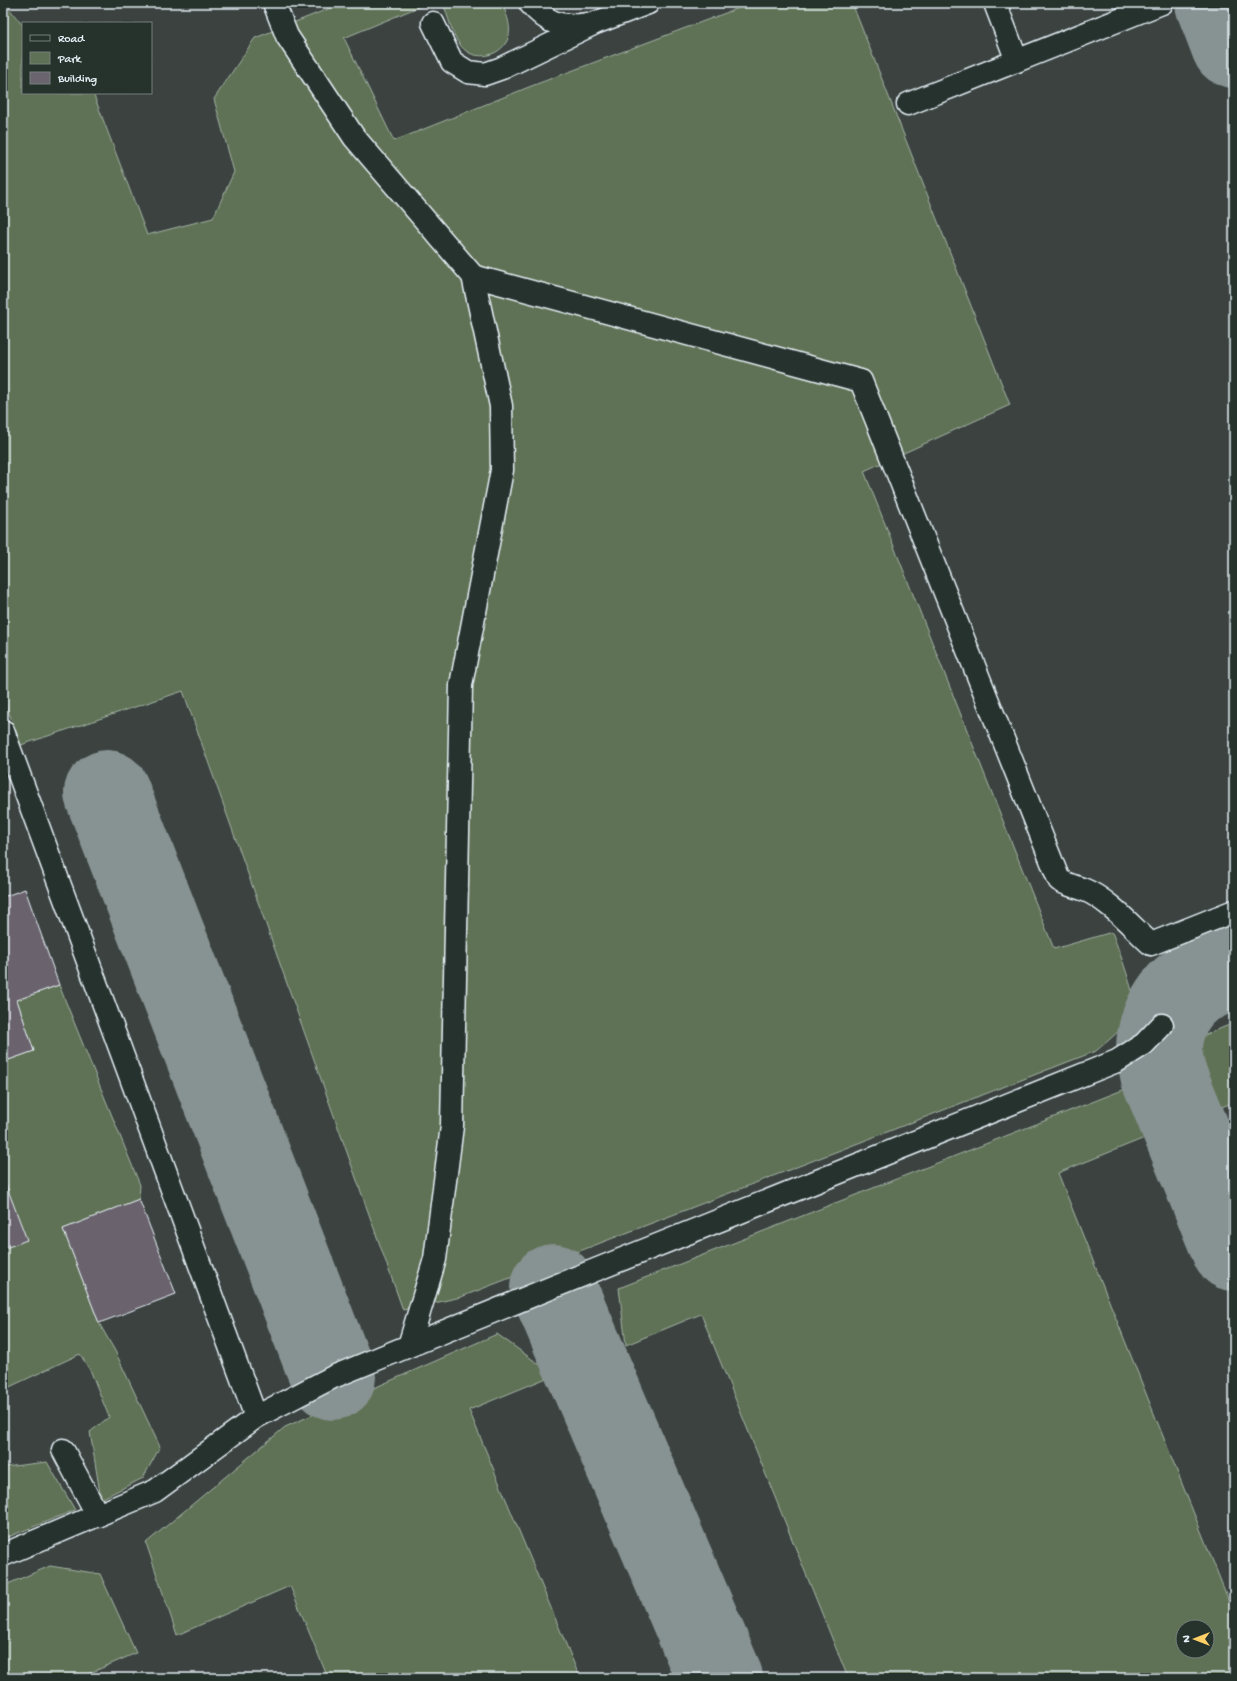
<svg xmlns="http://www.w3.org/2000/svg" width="1237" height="1681" font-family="'Gochi Hand',sans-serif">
  <rect width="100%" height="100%" fill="#26332d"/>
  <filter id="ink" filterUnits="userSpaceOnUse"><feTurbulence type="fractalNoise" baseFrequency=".025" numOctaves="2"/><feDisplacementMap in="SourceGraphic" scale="8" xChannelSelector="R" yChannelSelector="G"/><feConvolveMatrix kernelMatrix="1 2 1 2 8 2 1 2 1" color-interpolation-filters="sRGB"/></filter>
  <g filter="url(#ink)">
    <path fill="#3a4240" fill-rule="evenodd" d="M3,3H1234V1678H3ZM23,23H151V93H23ZM1183,1627H1207V1651H1183Z"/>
    <path fill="#5f7255" stroke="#a4b2a6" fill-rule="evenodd" d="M3,3H5L23,26V93H93L147,235L213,218L234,172L214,99L255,38L343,3H428L344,38L394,141L534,85L752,3H852L1010,405L864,471L1054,949L1112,932C1117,946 1138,999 1134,1010C1126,1027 1110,1039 1096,1051L461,1297L403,1310L183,691L21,745L3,697Z
      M443,3H502C506,13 511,24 509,35C504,57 474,63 461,46C452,35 448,16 443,3Z
      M59,985L140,1185L139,1199L63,1229L99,1323L115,1351L160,1447L143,1478L101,1499L90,1432L109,1417L91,1372L80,1354L3,1390V1062L34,1051L17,1000Z
      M1234,1023V1102L1217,1109L1195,1039Z
      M1143,1082L1162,1131L1058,1173L1234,1614V1678H848L701,1314L626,1345L619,1288ZM1183,1627H1207V1651H1183Z
      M497,1334L554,1375L469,1410L580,1678H328L290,1586L177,1635L146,1543L285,1427Z
      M3,1461L5,1467L47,1462L75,1510L3,1539Z
      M50,1566L100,1574L136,1653L79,1678H3V1586Z"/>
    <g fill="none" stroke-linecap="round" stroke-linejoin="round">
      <path stroke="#879292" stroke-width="86" d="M1218,3L1234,45
        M107,793L333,1377
        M1234,966C1220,972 1205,977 1192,985C1172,998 1159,1026 1159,1049C1159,1057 1162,1066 1163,1074L1234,1248
        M553,1287L720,1678"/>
    </g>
    <path fill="#6a646e" stroke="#e8f1f8" d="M25,889L59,985L17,1000L34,1051L3,1062V897Z
      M3,1177L27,1240L3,1249Z
      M139,1199L176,1294L99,1323L63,1229Z"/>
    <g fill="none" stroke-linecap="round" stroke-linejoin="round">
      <defs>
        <path id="minor" d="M274,3L287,36L354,137L473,276L501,406L502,470L461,685L452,1126L435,1259L409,1346
          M530,3C548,24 561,28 587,24
          M995,3L1017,61
          M433,23L452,62L468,72L485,74L502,68L595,23L648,3
          M908,104L1162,3
          M473,276L861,381L1059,880C1069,886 1075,886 1085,890C1109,900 1132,927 1151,944L1234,911
          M3,731L256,1417
          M63,1450L98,1516
          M3,1555L155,1491L256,1417L333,1377L553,1287L1117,1061L1144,1044L1162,1025"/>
      </defs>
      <use href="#minor" stroke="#e8f1f8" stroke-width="25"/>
      <use href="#minor" stroke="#26332d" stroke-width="22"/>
    </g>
  </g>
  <rect width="1237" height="1681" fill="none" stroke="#26332d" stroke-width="16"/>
  <rect x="8" y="8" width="1221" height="1665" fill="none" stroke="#e8f1f8" stroke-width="1.5" filter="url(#ink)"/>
  <rect x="22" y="22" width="130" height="72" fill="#26332d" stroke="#747f7e"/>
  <rect x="30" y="35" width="20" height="6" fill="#26332d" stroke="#747f7e"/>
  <text x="58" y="42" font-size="12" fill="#e8f1f8">Road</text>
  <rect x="30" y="52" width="20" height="12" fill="#5f7255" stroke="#747f7e"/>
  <text x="58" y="62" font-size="12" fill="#e8f1f8">Park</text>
  <rect x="30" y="72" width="20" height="12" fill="#6a646e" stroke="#747f7e"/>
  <text x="58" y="82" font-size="12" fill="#e8f1f8">Building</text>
  <g transform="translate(1195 1639) rotate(270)"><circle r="19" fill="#26332d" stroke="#747f7e"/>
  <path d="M0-3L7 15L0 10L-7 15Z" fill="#ffd166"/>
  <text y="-6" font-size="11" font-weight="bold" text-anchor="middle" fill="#e8f1f8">N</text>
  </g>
</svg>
